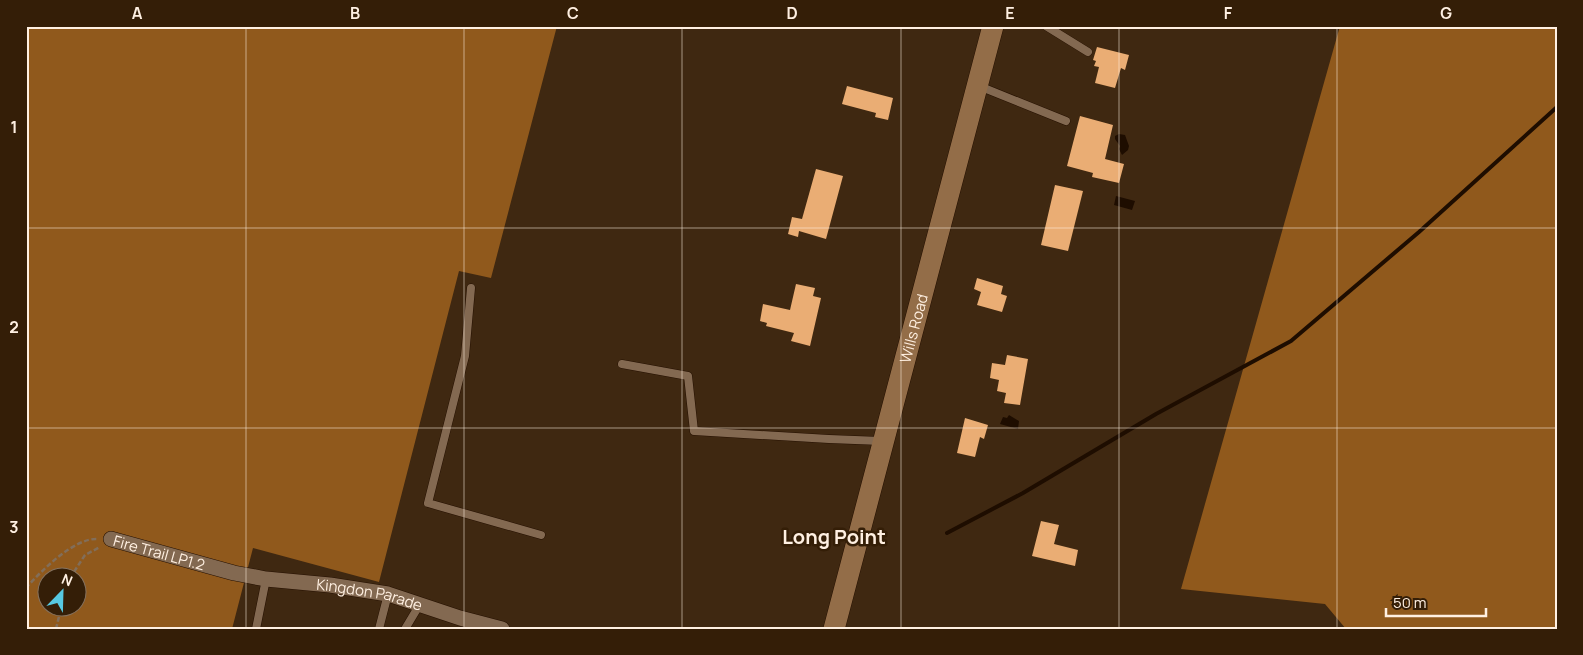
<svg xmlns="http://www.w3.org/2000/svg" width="1583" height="655" font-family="Manrope,sans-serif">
  <rect width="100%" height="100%" fill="#3f2811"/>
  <path fill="#90591c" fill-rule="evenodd" d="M26,26H557L491,278L459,271L379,582L253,548L232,629H26ZM48,578H78V608H48Z
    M1340,26H1557V629H1346L1325,604L1181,589Z"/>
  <path fill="#1e0d00" d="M1119,134L1125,135L1129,146L1128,150L1122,155L1119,149L1120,146L1115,139V136Z
    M1116,196L1135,201L1132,210L1114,205Z
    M1009,415L1019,421L1018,429L1000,424L1003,417L1007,418Z"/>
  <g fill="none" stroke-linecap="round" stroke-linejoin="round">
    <path stroke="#1e0d00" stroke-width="4" d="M947,533L1023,493L1156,414L1291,341L1419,232L1557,107"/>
  </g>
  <path fill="#eaad74" d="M1097,47L1129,55L1125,70L1121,68L1115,88L1095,83L1099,67L1094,66L1096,61L1093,60Z
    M847,86L893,98L888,120L875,117L876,113L842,104Z
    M1080,116L1113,125L1105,159L1124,164L1119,183L1092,177L1093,173L1067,166Z
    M816,169L843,176L826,239L799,231L798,237L788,234L792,217L802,219Z
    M1055,185L1083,191L1068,251L1041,245Z
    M977,278L1003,286L1001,294L1007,296L1002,312L977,305L981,292L974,289Z
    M796,284L815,288L813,296L821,298L810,346L791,341L794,333L766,326L767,323L760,321L763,304L790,310Z
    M1007,355L1028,359L1020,405L1004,403L1006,393L997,391L999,380L990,378L992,363L1005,365Z
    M965,418L988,425L984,439L980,437L975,457L957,453Z
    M1041,521L1059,525L1054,544L1078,550L1075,566L1032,556Z"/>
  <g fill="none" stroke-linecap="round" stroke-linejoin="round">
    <defs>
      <path id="lane" d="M1046,26L1088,52
        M979,86L1066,121
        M471,288L465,356L428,503L541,535
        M622,364L688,376L694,431L829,439L881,441
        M256,629L266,579
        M379,629L388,594
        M405,629L420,604"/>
      <g id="street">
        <path id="s1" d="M111,539L234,573L266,579L330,585L388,594L460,618L502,629"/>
      </g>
      <g id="secondary">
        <path id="s2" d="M834,629L993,26"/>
      </g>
    </defs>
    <use href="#lane" stroke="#251000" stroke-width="9"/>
    <use href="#street" stroke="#251000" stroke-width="16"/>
    <use href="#secondary" stroke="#251000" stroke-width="22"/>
    <path stroke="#826e5a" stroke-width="2.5" stroke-dasharray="5 2.5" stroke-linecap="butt" d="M70,578L85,555L100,547
      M26,588C41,571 74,538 97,539
      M56,629L61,608"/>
    <use href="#lane" stroke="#836951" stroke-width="8"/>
    <use href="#street" stroke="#836951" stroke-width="15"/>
    <use href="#secondary" stroke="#936d48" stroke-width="21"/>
  </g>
  <path fill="none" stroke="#fff0e2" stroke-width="1" stroke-opacity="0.55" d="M246,26V629M464,26V629M682,26V629M901,26V629M1119,26V629M1337,26V629M26,228H1557M26,428H1557"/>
  <g text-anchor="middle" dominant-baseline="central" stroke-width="5" stroke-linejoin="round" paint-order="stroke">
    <g font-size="15" fill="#fff0e2" stroke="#341e07">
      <text stroke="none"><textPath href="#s2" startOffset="311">Wills Road</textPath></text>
      <text stroke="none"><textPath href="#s1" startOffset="50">Fire Trail LP1.2</textPath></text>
      <text stroke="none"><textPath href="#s1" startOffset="265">Kingdon Parade</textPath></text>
    </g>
    <g font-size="20" font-weight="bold" fill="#fff0e2" stroke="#341e07">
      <text x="834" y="536">Long Point</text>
    </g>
  </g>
  <rect width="1583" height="655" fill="none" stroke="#341e07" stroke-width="55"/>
  <g transform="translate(62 592) rotate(23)"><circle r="24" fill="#341e07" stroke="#85725f"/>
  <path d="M0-4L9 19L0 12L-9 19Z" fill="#57c9e2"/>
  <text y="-8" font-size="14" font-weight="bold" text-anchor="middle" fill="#fff0e2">N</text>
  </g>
  <path d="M1386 608v8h100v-8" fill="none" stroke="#fff0e2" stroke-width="2.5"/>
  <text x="1393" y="608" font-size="15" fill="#fff0e2" stroke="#341e07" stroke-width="4" paint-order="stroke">50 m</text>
  <rect x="28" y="28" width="1528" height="600" fill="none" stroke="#fff0e2" stroke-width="2"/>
  <g font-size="16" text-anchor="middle" font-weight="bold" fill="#fff0e2">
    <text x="137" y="19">A</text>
    <text x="355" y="19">B</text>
    <text x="573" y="19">C</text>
    <text x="792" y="19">D</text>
    <text x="1010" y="19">E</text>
    <text x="1228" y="19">F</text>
    <text x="1446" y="19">G</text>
    <text x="14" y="133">1</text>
    <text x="14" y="333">2</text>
    <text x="14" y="533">3</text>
  </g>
</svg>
